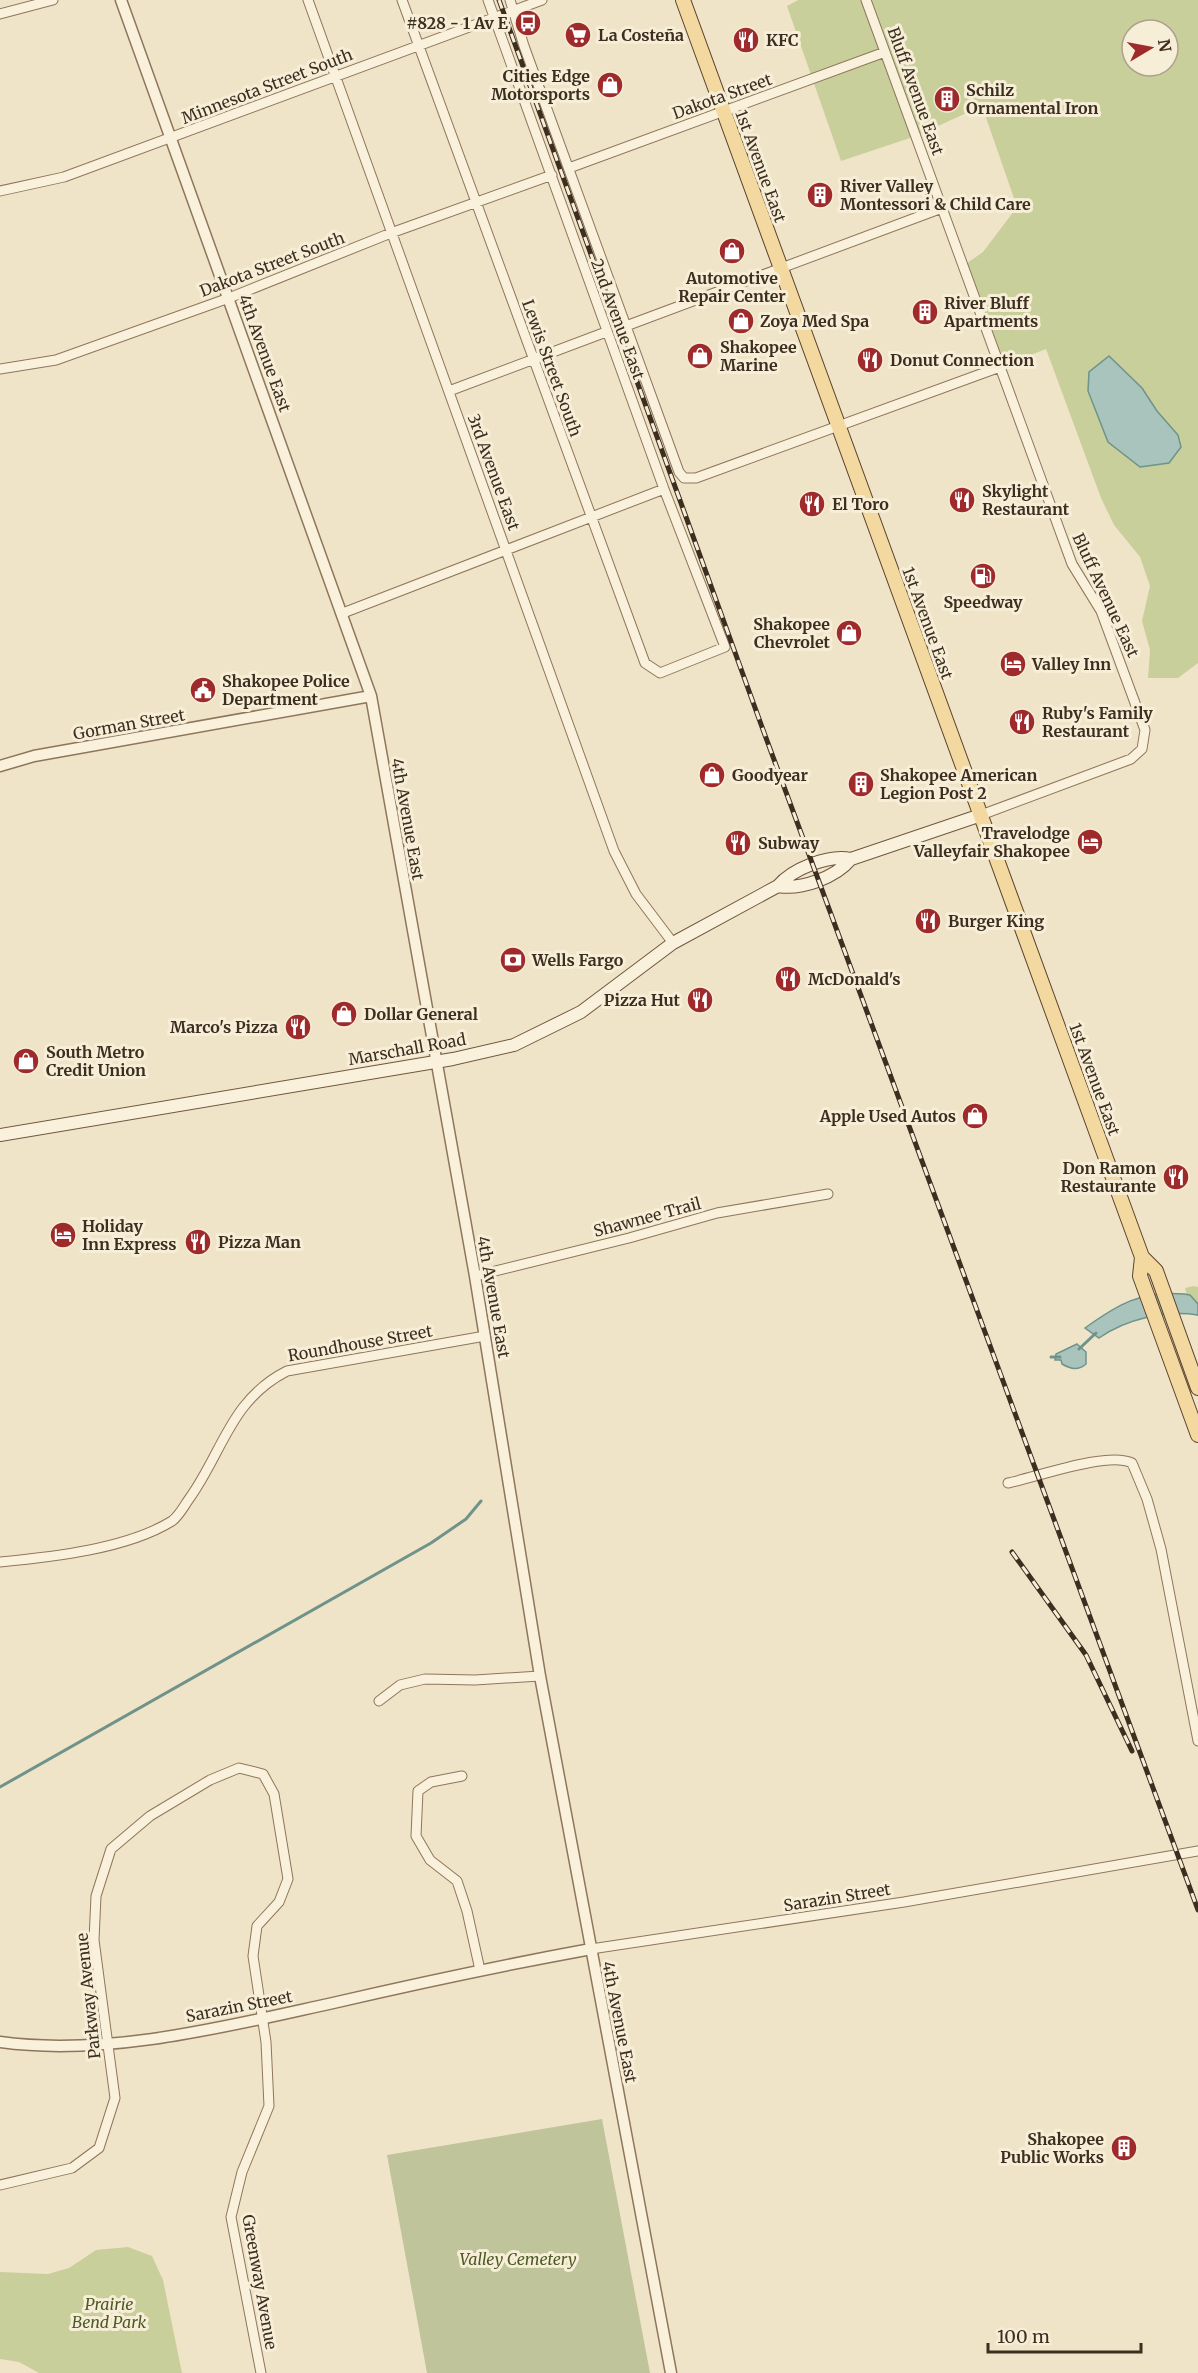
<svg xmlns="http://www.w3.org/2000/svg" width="1198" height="2373" font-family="Merriweather,serif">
  <rect width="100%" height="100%" fill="#f0e4c8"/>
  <path fill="#c9cf9b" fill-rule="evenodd" d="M798,0H1198V663L1178,678H1148L1150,650L1142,621L1150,586L1140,557L1114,525L1101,498L1046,349L1000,367L963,266L983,252L1017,207L982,106L916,136L841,161L787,6ZM1132,30H1168V66H1132Z
    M1193,1286L1198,1287V1316L1191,1314L1185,1288Z
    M128,2247L152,2256L163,2280L182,2373H39L19,2362L0,2359V2272L48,2274L69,2268L96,2250Z"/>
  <path fill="#bfc49a" d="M602,2119L650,2373H427L387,2155Z"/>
  <path fill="#a9c4bc" stroke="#6f938a" stroke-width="1.5" d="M1109,356L1142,388L1157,411L1178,435L1181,447L1169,463L1140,467L1108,442L1088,391L1089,372Z
    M1184,1294L1190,1295L1198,1304V1315C1165,1310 1126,1319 1099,1338L1085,1328C1117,1305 1141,1290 1184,1294Z
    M1077,1344L1086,1352V1364C1078,1371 1071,1369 1062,1364L1061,1360H1055L1056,1354Z"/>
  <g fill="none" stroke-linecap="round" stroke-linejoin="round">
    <path stroke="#6f938a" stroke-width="3" d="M1079,1349L1096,1333
      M1051,1357H1060
      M0,1787L431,1543L466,1519L481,1501"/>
    <defs>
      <path id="minor" d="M308,0L614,851L636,894L673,943
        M402,0L645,663L660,673L725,647L664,489L488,0
        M510,0L524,46L679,472L684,478H696L1000,367
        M866,0L1072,564L1101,611L1145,730L1142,749L1131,759L981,815
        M0,14L53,0
        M569,168L885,52
        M0,191L64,177L542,0
        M626,326L942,208
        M0,369L56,360L229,298L391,233L552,175
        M449,391L606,332
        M343,613L664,489
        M475,1276L629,1238L717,1213L828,1194
        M1008,1483C1037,1477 1108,1451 1132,1463L1147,1499L1161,1549L1198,1741
        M0,1562C52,1557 127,1549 172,1521C179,1516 184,1506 189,1499C223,1452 230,1400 287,1371L485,1336
        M379,1701L400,1685L425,1679L475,1680L540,1676
        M462,1776L431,1782L418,1791L416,1836L430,1860L457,1881L467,1911L480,1970
        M591,1949L904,1902L1198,1851
        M0,2185L72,2168L99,2148L115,2098L94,1940L96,1896L111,1849L150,1816L210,1780L239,1768L263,1774L274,1794L288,1879L279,1902L257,1926L253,1956L266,2042L269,2106L242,2172L231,2217L261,2373"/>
      <path id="tertiary" d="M121,0L371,696L475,1276L540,1676L671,2373
        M0,766L34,756L371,696
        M0,2042C107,2057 228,2026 333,2003C419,1983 504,1965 591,1949"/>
      <path id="secondary" d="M778,886C801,890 835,878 851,859
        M0,1135L453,1059L514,1045L581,1012L673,943L778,886C792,869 829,854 851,859L981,815"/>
      <path id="primary" d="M683,0L1142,1257L1156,1271L1198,1388
        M1142,1257L1140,1276L1198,1435"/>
    </defs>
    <use href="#minor" stroke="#8d765c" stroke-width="11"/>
    <use href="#tertiary" stroke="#8d765c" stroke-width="13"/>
    <use href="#secondary" stroke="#6f573f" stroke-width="14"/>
    <use href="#primary" stroke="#5b4430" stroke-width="16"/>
    <use href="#minor" stroke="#faf1dc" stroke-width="9"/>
    <use href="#tertiary" stroke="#faf1dc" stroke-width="10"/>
    <use href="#secondary" stroke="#faf1dc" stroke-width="12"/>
    <use href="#primary" stroke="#f3d9a0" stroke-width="14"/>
    <defs>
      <path id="rail" d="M499,0L762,727L1198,1910
        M1012,1552L1086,1655L1132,1751"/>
    </defs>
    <use href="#rail" stroke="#3d2e20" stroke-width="5"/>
    <use href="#rail" stroke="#f7eed8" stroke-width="3" stroke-dasharray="9" stroke-linecap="butt"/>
  </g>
  <defs>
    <symbol id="bus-disc" viewBox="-11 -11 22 22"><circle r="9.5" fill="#9e2a2b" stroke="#f7eed8"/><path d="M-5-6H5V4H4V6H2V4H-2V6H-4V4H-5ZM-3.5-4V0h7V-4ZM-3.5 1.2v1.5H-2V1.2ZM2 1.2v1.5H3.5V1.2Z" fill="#fff"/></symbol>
    <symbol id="supermarket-disc" viewBox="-11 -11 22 22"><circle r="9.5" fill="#9e2a2b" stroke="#f7eed8"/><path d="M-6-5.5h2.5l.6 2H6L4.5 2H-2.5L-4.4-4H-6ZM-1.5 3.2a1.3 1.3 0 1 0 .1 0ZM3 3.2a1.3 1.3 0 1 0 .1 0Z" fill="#fff"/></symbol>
    <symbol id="restaurant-disc" viewBox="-11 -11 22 22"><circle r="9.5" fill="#9e2a2b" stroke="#f7eed8"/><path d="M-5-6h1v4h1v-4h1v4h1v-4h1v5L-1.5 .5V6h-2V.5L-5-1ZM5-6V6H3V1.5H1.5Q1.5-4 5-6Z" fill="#fff"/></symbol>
    <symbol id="shop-disc" viewBox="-11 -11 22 22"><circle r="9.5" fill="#9e2a2b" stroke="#f7eed8"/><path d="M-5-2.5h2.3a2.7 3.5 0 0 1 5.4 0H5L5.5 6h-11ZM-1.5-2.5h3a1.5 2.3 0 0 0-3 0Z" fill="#fff"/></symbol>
    <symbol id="building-disc" viewBox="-11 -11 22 22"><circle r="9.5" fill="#9e2a2b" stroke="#f7eed8"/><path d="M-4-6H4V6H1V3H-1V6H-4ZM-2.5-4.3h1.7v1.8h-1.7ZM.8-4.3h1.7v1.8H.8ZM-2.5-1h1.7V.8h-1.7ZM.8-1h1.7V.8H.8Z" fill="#fff"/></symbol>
    <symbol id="fuel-disc" viewBox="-11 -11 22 22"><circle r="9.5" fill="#9e2a2b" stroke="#f7eed8"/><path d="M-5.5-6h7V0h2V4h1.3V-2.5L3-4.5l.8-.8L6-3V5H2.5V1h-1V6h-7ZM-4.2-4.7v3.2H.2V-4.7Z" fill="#fff"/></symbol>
    <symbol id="hotel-disc" viewBox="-11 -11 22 22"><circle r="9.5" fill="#9e2a2b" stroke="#f7eed8"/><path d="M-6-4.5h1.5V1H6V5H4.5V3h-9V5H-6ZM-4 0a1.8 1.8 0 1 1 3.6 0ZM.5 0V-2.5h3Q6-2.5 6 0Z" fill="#fff"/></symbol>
    <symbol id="civic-disc" viewBox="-11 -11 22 22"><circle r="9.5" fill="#9e2a2b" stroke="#f7eed8"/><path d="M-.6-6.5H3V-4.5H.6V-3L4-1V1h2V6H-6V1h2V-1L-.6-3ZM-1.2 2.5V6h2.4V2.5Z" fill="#fff"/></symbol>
    <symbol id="bank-disc" viewBox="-11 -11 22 22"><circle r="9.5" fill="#9e2a2b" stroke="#f7eed8"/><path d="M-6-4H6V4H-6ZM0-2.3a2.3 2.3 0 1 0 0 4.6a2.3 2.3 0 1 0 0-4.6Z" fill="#fff"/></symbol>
  </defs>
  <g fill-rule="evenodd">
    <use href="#bus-disc" x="513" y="8" width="30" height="30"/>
    <use href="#supermarket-disc" x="563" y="20" width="30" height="30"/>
    <use href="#restaurant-disc" x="731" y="25" width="30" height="30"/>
    <use href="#shop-disc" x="595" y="70" width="30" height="30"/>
    <use href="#building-disc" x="932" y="84" width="30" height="30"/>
    <use href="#building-disc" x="805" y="180" width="30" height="30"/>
    <use href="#shop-disc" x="717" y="236" width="30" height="30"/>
    <use href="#building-disc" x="910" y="297" width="30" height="30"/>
    <use href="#shop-disc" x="726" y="306" width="30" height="30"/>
    <use href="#shop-disc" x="685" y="341" width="30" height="30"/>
    <use href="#restaurant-disc" x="855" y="345" width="30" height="30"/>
    <use href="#restaurant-disc" x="947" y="485" width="30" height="30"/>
    <use href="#restaurant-disc" x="797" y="489" width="30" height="30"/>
    <use href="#fuel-disc" x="968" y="561" width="30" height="30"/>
    <use href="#shop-disc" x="834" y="618" width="30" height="30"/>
    <use href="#hotel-disc" x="998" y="649" width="30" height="30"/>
    <use href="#civic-disc" x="188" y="675" width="30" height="30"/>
    <use href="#restaurant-disc" x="1007" y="707" width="30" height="30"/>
    <use href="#shop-disc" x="697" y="760" width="30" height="30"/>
    <use href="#building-disc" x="846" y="769" width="30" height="30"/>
    <use href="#hotel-disc" x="1075" y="827" width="30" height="30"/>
    <use href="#restaurant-disc" x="723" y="828" width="30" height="30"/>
    <use href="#restaurant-disc" x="913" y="906" width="30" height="30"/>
    <use href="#bank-disc" x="498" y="945" width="30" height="30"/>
    <use href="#restaurant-disc" x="773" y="964" width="30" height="30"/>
    <use href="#restaurant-disc" x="685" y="985" width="30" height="30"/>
    <use href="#shop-disc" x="329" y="999" width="30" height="30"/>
    <use href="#restaurant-disc" x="283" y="1012" width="30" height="30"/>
    <use href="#shop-disc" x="11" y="1046" width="30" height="30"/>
    <use href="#shop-disc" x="960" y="1101" width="30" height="30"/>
    <use href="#restaurant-disc" x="1161" y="1162" width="30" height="30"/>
    <use href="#hotel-disc" x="48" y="1220" width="30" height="30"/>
    <use href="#restaurant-disc" x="183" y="1227" width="30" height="30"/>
    <use href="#building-disc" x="1109" y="2133" width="30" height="30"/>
  </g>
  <g text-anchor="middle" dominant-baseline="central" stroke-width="6" stroke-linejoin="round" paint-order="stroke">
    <g font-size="16" font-weight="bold" fill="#3d2e20" stroke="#f7eed8" text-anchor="start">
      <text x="508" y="23" text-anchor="end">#828 - 1 Av E</text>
      <text x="598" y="35">La Costeña</text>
      <text x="766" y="40">KFC</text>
      <text x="590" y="76" text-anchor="end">Cities Edge<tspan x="590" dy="18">Motorsports</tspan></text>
      <text x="966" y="90">Schilz<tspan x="966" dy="18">Ornamental Iron</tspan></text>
      <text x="840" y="186">River Valley<tspan x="840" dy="18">Montessori &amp; Child Care</tspan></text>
      <text x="732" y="278" text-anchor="middle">Automotive<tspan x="732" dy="18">Repair Center</tspan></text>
      <text x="944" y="303">River Bluff<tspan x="944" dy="18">Apartments</tspan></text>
      <text x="760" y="321">Zoya Med Spa</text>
      <text x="720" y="347">Shakopee<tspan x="720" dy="18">Marine</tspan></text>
      <text x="890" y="360">Donut Connection</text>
      <text x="982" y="491">Skylight<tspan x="982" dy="18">Restaurant</tspan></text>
      <text x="832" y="504">El Toro</text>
      <text x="983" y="602" text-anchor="middle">Speedway</text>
      <text x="830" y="624" text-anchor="end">Shakopee<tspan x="830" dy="18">Chevrolet</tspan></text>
      <text x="1032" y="664">Valley Inn</text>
      <text x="222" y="681">Shakopee Police<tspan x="222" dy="18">Department</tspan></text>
      <text x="1042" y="713">Ruby's Family<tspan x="1042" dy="18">Restaurant</tspan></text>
      <text x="732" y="775">Goodyear</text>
      <text x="880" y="775">Shakopee American<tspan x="880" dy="18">Legion Post 2</tspan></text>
      <text x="1070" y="833" text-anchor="end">Travelodge<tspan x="1070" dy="18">Valleyfair Shakopee</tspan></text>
      <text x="758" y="843">Subway</text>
      <text x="948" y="921">Burger King</text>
      <text x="532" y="960">Wells Fargo</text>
      <text x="808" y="979">McDonald's</text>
      <text x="680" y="1000" text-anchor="end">Pizza Hut</text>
      <text x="364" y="1014">Dollar General</text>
      <text x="278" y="1027" text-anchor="end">Marco's Pizza</text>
      <text x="46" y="1052">South Metro<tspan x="46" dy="18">Credit Union</tspan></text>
      <text x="956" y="1116" text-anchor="end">Apple Used Autos</text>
      <text x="1156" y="1168" text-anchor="end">Don Ramon<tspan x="1156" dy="18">Restaurante</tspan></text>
      <text x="82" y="1226">Holiday<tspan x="82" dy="18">Inn Express</tspan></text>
      <text x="218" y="1242">Pizza Man</text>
      <text x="1104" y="2139" text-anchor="end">Shakopee<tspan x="1104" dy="18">Public Works</tspan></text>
    </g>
    <g font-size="16" fill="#3d2e20" stroke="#f7eed8">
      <text transform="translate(267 86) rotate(-21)">Minnesota Street South</text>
      <text transform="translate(916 91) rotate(70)">Bluff Avenue East</text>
      <text transform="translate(722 96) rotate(-20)">Dakota Street</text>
      <text transform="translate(761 166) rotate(70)">1st Avenue East</text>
      <text transform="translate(272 264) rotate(-21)">Dakota Street South</text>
      <text transform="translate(618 319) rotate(70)">2nd Avenue East</text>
      <text transform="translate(265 353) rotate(70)">4th Avenue East</text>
      <text transform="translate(552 368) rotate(70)">Lewis Street South</text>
      <text transform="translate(494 472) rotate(70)">3rd Avenue East</text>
      <text transform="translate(1106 595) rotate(65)">Bluff Avenue East</text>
      <text transform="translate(928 623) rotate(70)">1st Avenue East</text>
      <text transform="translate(129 724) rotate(-10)">Gorman Street</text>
      <text transform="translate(408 819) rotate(80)">4th Avenue East</text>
      <text transform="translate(407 1049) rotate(-10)">Marschall Road</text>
      <text transform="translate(1095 1079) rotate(70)">1st Avenue East</text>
      <text transform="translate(647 1217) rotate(-15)">Shawnee Trail</text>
      <text transform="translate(494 1297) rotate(80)">4th Avenue East</text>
      <text transform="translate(360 1343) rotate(-10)">Roundhouse Street</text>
      <text transform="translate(837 1897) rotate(-9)">Sarazin Street</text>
      <text transform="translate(88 1996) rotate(-96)">Parkway Avenue</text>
      <text transform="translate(239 2006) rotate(-11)">Sarazin Street</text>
      <text transform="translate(620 2022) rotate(79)">4th Avenue East</text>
      <text transform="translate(260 2282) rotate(80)">Greenway Avenue</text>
    </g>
    <g font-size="16" font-style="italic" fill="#4d5a26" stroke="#f7eed8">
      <text x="518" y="2259">Valley Cemetery</text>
      <text x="109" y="2304">Prairie<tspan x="109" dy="18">Bend Park</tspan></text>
    </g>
  </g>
  <g transform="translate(1150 48) rotate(80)"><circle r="28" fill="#f7eed8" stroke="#ada18e" stroke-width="1.5"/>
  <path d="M0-4.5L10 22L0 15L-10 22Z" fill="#9e2a2b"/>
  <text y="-9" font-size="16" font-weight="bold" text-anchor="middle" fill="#3d2e20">N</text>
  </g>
  <path d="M988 2343v9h153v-9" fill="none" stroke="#3d2e20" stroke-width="3"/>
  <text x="997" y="2343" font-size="18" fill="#3d2e20" stroke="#f7eed8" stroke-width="4.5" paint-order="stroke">100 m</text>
</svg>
